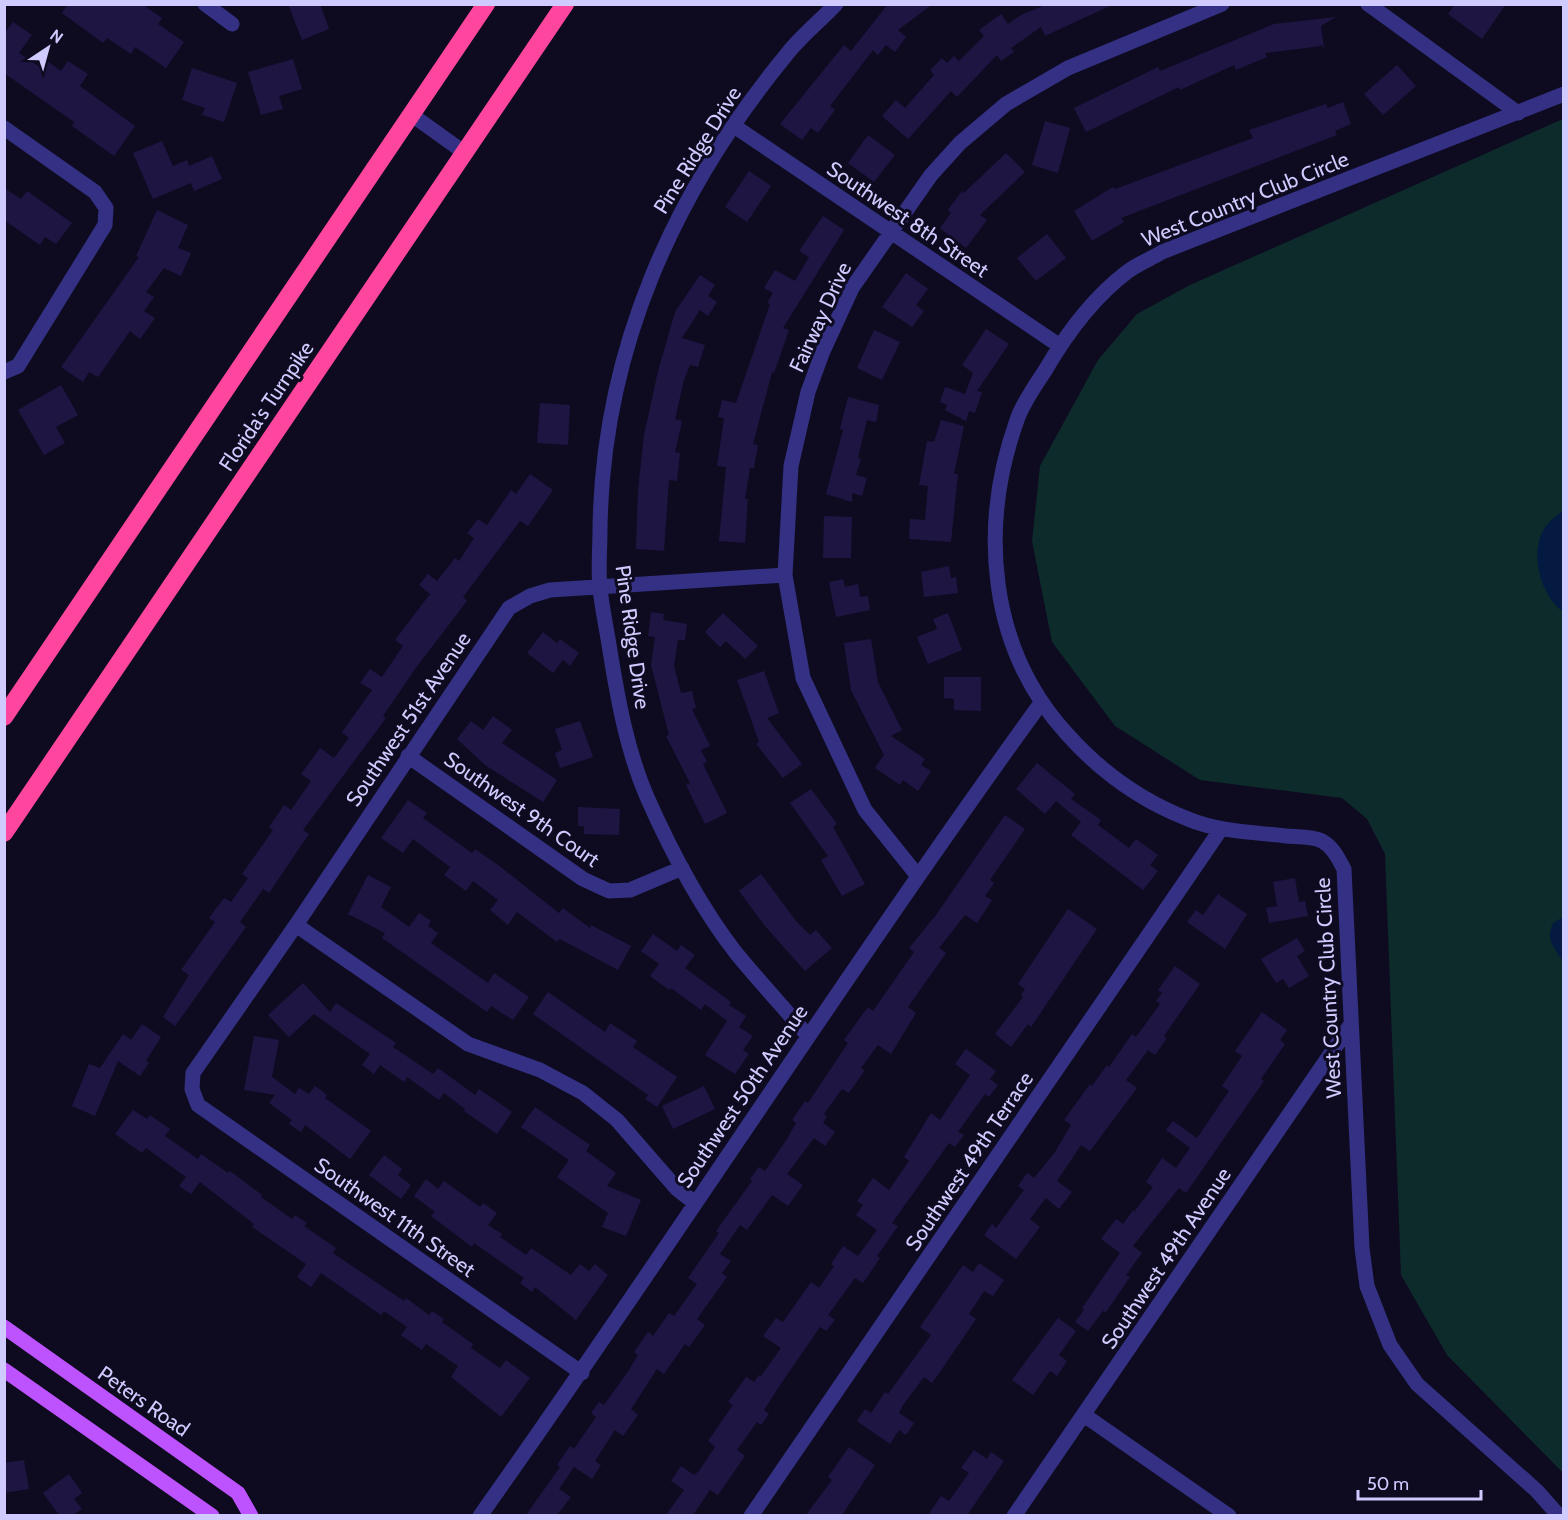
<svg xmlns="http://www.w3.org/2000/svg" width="1568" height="1520" font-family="Cabin,sans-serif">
  <rect width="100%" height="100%" fill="#0e0b21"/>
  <path fill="#0d2b2a" d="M1563,119V1473L1447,1355L1401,1275L1385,854L1367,819L1342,798L1200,780L1115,726L1052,642L1032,541L1040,466L1098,360L1137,314L1190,285Z"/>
  <path fill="#051a40" d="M1563,511L1564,611H1562C1542,596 1531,559 1541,535C1545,524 1554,517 1563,511Z
    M1563,917H1564L1563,962C1554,947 1545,940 1553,923Z"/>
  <path fill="#1e1543" d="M68,4H142L162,18L158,24L184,42L166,68L135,47L131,54L107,38L103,43L62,13Z
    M288,4H320L329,29L302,40Z
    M888,4H933L898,30L906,37L895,52L886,45L878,55L873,50L830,106L835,110L818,133L811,128L802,140L780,124L844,45L851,51Z
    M1048,4H1114L1045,36L1041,27L1011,48L1014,52L1001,61L997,55L957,97L951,91L908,139L882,116L896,100L905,108L934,75L930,70L942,58L947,63L954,56L959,61L984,36L979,30L1001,14L1008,24L1021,15Z
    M1455,4H1506L1482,39L1448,14Z
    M1336,17L1321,26L1324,48L1320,44L1321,46L1265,53L1267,57L1236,70L1234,65L1180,90L1179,87L1086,132L1074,108L1158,67L1160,71L1274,24Z
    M13,22L32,35L19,53L41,68L47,61L61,71L68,61L88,74L80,86L135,126L114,156L72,126L74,122L4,73V34Z
    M293,59L302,89L279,96L283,109L261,115L248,72Z
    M1397,65L1416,86L1383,115L1364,94Z
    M192,68L237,83L224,122L202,115L205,108L182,100Z
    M1343,102L1351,124L1335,131L1337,135L1121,218L1124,222L1092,241L1074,211L1113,187L1115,189L1253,138L1249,130L1326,104L1328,108Z
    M1045,121L1070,128L1058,173L1032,165Z
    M868,135L895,155L874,182L848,163Z
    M162,141L173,166L187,160L189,166L212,156L222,179L194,191L191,183L153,199L133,153Z
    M1006,153L1025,172L980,215L987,220L966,248L940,228L951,213L948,210L962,191L964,193Z
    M749,171L771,186L747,222L725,207Z
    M4,188L21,199L27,191L72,223L56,244L45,237L40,245L4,220Z
    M157,210L188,225L178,248L191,253L181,276L164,268L146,292L154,297L144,311L155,318L140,339L130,331L98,377L89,372L83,382L61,367L139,257L136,256Z
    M823,216L844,230L783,328L789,330L774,373L772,372L753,444L758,445L754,468H750L745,499H748L745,543L719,541L726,467L717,466L724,418L718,417L722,400L736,403L770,304L767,303L773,293L764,288L775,270L795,281L809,257L799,251Z
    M1047,234L1066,258L1036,281L1017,258Z
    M906,273L928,289L916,305L924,311L912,327L882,307Z
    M700,275L715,285L708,296L717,302L708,316L700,310L682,338L705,345L698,367L690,365L684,380L675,419L682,421L675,452L680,453L677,481L669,480L664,551L636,549L638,490L644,435L658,371L675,312Z
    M986,329L1009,344L977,391L982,392L975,413L969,411L966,421L945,410L947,405L940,402L945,387L965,394L973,373L962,365Z
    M874,330L900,342L882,380L857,368Z
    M61,385L78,415L56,427L65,443L44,455L18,410Z
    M848,397L879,405L876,422L867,420L858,458L861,459L856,475L867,478L862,496L852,493V502L826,494L843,430L840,429Z
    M540,403L570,405L568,445L537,443Z
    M941,420L964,426L954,474H958L951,542L909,539L910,519L925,520L928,486L919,485L927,441L934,442Z
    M530,474L553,490L528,526L520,521L463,597L467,601L415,669L383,716L386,718L303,830L309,834L269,893L263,889L240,922L246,927L175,1026L163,1017L189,975L181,970L215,922L209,918L224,898L231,902L248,878L242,874L273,830L269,827L284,805L291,810L311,781L301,774L320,748L334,758L349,738L342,732L372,690L360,683L370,669L382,677L403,646L395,640L430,594L419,585L428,574L437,581L455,558L459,561L474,538L467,533L478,519L487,525L511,490L516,494Z
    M824,516L852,517L851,558H823Z
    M949,566L951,578L956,577L958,593L924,597L921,572Z
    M843,579L845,587L858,584L860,597L868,596L870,610L836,617L829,582Z
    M651,612L664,614L663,620L687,624L685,640H678L674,666L681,693L692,691L696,708L692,709L710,746L701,750L707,762L703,764L727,813L705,824L686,785L690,783L666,736L669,735L651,665L655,637L648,636Z
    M723,613L758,646L745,659L726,641L720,647L705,632Z
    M948,613L962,650L928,664L917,637L937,629L933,619Z
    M543,632L557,643L560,639L579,653L570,666L563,660L553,673L527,653Z
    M871,639L878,682L902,730L891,736L925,759L921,765L931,771L918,791L903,780L900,785L875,768L884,755L851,690L844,643Z
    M764,671L779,713L767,718L802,764L783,778L756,744L759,742L737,680Z
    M944,677H981V711L954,710V699L944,698Z
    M493,716L512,730L502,743L557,780L543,802L485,765L457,739L471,721L483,730Z
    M580,721L593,757L560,768L555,753L562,750L555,729Z
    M1037,763L1075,794L1071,799L1101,820L1098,825L1129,848L1136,839L1158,855L1150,865L1158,871L1143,890L1071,835L1081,822L1056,801L1045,814L1016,789Z
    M811,789L837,824L833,827L865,884L842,896L821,860L828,856L790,803Z
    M408,800L427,813L423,818L472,853L475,849L498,865L559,913L563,908L590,928L591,925L631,946L618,970L560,939L557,942L517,912L508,925L490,910L498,900L473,881L466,891L444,875L450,867L413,839L403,853L381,838Z
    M578,807L620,809L619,835L584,834V826H578Z
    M1005,815L1025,829L990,880L994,883L985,896L992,900L977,923L965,915L939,948L946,953L908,1007L916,1013L891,1054L878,1045L861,1068L865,1070L849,1093L842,1089L824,1114L827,1116L823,1123L835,1132L825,1146L814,1138L787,1174L803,1185L788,1206L772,1195L747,1230L740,1225L720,1254L731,1261L722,1273L727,1277L697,1319L705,1325L689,1347L685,1344L664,1374L657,1369L631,1409L638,1415L623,1436L615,1430L595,1461L601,1465L592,1479L574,1467L559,1489L571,1497L557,1515H526L560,1467L557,1465L570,1446L574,1449L596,1417L591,1413L599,1402L604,1405L629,1370L638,1355L634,1352L648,1332L653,1336L669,1313L674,1316L697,1284L688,1278L719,1233L716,1231L752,1181L750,1179L759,1167L765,1171L787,1139L796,1123L792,1120L805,1101L808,1103L848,1043L844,1040L868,1007L873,1011L914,952L909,948L936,915Z
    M761,874L796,921L810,935L816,930L832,948L805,971L765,926L739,891Z
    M368,875L391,887L381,907L409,927L419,913L431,921L428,926L438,933L431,943L488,983L494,973L529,997L513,1020L491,1006L487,1012L382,938L385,933L348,914Z
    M1295,878L1299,902L1305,901L1308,916L1269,923L1266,908L1277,906L1273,882Z
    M1218,894L1247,914L1225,949L1187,922L1196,910L1203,915Z
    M1068,909L1097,929L1031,1027L1028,1024L1011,1047L995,1034L1023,997L1021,995L1025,989L1018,984Z
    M653,934L677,951L681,945L695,955L685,968L731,1002L729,1005L746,1016L739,1027L753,1036L743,1050L749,1054L735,1074L705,1055L727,1021L705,1004L701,1010L671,988L669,990L650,976L659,964L641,951Z
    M1297,938L1305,951L1297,956L1309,976L1289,988L1283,979L1276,983L1261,959Z
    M1175,966L1200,984L1164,1036L1167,1038L1155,1055L1148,1050L1126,1080L1137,1088L1090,1151L1081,1145L1057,1181L1072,1192L1059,1209L1046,1198L1030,1219L1040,1227L1016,1259L984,1235L992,1224L996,1228L1024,1190L1018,1186L1027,1173L1034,1178L1055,1152L1071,1125L1064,1120L1090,1084L1092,1086L1107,1065L1109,1067L1132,1034L1136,1037L1160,1004L1156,1001L1162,993L1158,990Z
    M303,983L330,1012L336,1003L396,1043L393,1047L433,1074L438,1068L475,1095L479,1089L512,1112L497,1134L464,1111L465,1109L444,1093L439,1100L407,1077L404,1082L380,1065L374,1074L362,1065L370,1054L314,1014L289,1037L268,1015Z
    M548,992L605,1032L610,1023L637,1041L633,1047L677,1077L657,1107L645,1099L648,1095L533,1014Z
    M1262,1012L1287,1030L1280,1040L1285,1044L1261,1079L1264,1081L1186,1193L1179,1188L1133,1246L1142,1253L1126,1275L1130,1277L1106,1312L1103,1311L1088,1331L1075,1322L1084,1310L1082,1308L1120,1253L1101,1239L1116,1219L1123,1224L1133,1210L1134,1212L1153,1187L1146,1182L1162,1158L1176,1168L1190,1148L1166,1130L1173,1121L1197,1138L1229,1091L1222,1086L1242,1056L1235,1051Z
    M142,1024L161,1037L146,1061L149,1063L140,1076L118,1061L95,1116L72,1106L89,1064L100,1068L123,1034L131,1040Z
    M254,1036L279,1040L272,1077L295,1094L299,1088L309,1094L315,1086L327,1095L325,1098L371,1131L350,1159L305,1125L301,1132L289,1124L292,1120L269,1103L275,1095L244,1090Z
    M966,1049L996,1071L990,1079L998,1085L989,1097L985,1094L958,1132L964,1135L955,1147L949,1143L892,1223L898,1226L877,1256L880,1258L863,1283L855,1278L828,1315L835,1320L826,1331L820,1327L778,1388L764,1410L769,1414L761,1425L757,1422L737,1450L745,1456L718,1495L710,1490L693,1515H666L684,1490L671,1481L681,1466L694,1475L699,1471L715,1447L708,1441L733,1405L728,1402L746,1377L754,1382L759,1375L761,1376L781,1348L763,1336L776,1318L783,1322L811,1282L819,1288L834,1266L831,1264L843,1246L858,1256L877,1230L856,1215L863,1205L857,1201L873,1178L889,1190L909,1161L904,1157L931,1113L940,1120L970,1075L955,1064Z
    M704,1086L715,1109L673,1129L662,1106Z
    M535,1107L590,1145L586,1151L616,1173L607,1186L641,1200L626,1236L602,1227L608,1213L557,1177L569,1160L521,1127Z
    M133,1110L147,1119L150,1115L170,1129L165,1136L198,1159L201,1154L228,1173L230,1171L262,1195L261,1197L292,1219L295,1215L307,1223L304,1226L336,1248L333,1253L358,1270L404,1301L406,1298L429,1315L432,1311L444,1319L442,1322L473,1344L471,1348L500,1368L506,1360L530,1378L501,1417L451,1377L458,1366L426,1344L422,1350L401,1335L407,1327L384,1311L381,1315L321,1273L311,1287L297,1277L306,1264L252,1227L254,1224L200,1182L191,1194L179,1186L186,1177L146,1148L142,1153L115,1134Z
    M384,1155L402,1169L398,1175L411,1185L401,1199L369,1175Z
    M426,1179L438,1189L444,1181L480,1207L483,1203L497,1213L488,1225L502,1234L500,1237L526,1255L531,1248L571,1275L580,1264L589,1271L595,1264L608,1275L576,1320L535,1287L532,1292L520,1283L524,1278L474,1243L472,1247L431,1216L435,1212L414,1196Z
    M979,1263L1004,1280L993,1296L984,1291L969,1314L976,1319L942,1369L932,1383L924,1377L903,1405L899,1413L914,1423L906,1435L899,1430L890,1444L857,1421L865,1409L871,1413L885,1392L888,1394L931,1335L920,1327L963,1265L973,1272Z
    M1058,1318L1076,1331L1059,1355L1067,1361L1057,1376L1050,1371L1033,1395L1012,1380Z
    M849,1447L875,1465L842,1515H806L832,1480L828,1477Z
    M974,1450L987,1459L991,1452L1004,1461L968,1514L970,1515H928L941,1496L949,1501L969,1473L961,1468Z
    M24,1460L29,1489L4,1493V1463Z
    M69,1474L82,1493L74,1499L82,1509L73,1515H59L43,1493Z"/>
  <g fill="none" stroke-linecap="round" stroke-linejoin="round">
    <path stroke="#343184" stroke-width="15" d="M205,4L232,24
      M1368,4L1518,113
      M412,115L465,153
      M734,126L1060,346
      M4,128L95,192L106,208L105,225L18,366L4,372
      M408,756L583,879L609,891L630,890L682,868
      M917,875L865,810L803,678L785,575L791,466L808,392L823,351L852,288L931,175L960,143L1006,104L1068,68L1222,4
      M296,925L468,1044L540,1070L583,1093L617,1120L677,1189L695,1203
      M808,1036C784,1008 759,981 736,953C701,908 670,849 647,797C627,751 618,700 610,651C607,630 602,609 600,588C598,569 600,549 600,530C602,351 674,191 787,54C801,36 820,21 836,4
      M582,1373L198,1105L192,1089L193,1073L296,925L509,608L530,596L550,590L785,575
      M1084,1415L1229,1516
      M480,1516C671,1247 848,969 1041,703
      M751,1516L1221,829
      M1014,1516L1351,1024
      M1559,1516L1537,1491L1417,1384L1390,1345L1367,1286L1362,1248L1344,869C1338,858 1333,847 1322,841C1312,836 1297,837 1286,836C1253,832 1219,832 1188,819C1142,801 1100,771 1067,734C988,648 979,526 1017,420C1023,402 1036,385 1046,369C1067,333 1094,297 1127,272C1137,264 1151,259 1162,252L1564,94"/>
    <path stroke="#bd52ff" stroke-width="15" d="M4,1327L238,1493L251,1516
      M4,1370L212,1516"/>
    <path stroke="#ff469f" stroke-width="18" d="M4,717L486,4
      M4,833L565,4"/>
  </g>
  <g text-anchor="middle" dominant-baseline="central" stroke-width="6" stroke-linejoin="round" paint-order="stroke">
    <g font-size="21" fill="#d0cbff" stroke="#0e0b21">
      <text transform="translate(697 150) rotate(-58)">Pine Ridge Drive</text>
      <text transform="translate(1245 199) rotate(-22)">West Country Club Circle</text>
      <text transform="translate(908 219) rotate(34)">Southwest 8th Street</text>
      <text transform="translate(820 317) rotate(-65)">Fairway Drive</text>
      <text transform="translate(266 406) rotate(-56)">Florida's Turnpike</text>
      <text transform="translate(633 637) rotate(82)">Pine Ridge Drive</text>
      <text transform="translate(408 719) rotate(-56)">Southwest 51st Avenue</text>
      <text transform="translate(522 809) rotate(35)">Southwest 9th Court</text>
      <text transform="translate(1328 988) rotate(-93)">West Country Club Circle</text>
      <text transform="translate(742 1096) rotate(-56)">Southwest 50th Avenue</text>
      <text transform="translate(969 1161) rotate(-56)">Southwest 49th Terrace</text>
      <text transform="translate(395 1217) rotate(35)">Southwest 11th Street</text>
      <text transform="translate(1166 1258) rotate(-56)">Southwest 49th Avenue</text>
      <text transform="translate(144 1401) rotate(35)">Peters Road</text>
    </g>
  </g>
  <rect width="1568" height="1520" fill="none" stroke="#d0cbff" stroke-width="12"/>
  <g transform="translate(48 48) rotate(36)" stroke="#0e0b21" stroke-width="4.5" paint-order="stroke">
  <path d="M0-4.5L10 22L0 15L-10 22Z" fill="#d0cbff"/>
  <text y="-9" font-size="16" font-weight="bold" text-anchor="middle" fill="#d0cbff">N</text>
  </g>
  <path d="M1358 1490v9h123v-9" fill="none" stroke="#d0cbff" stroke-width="3"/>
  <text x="1367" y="1490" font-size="18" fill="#d0cbff" stroke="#0e0b21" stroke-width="4.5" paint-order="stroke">50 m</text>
</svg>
